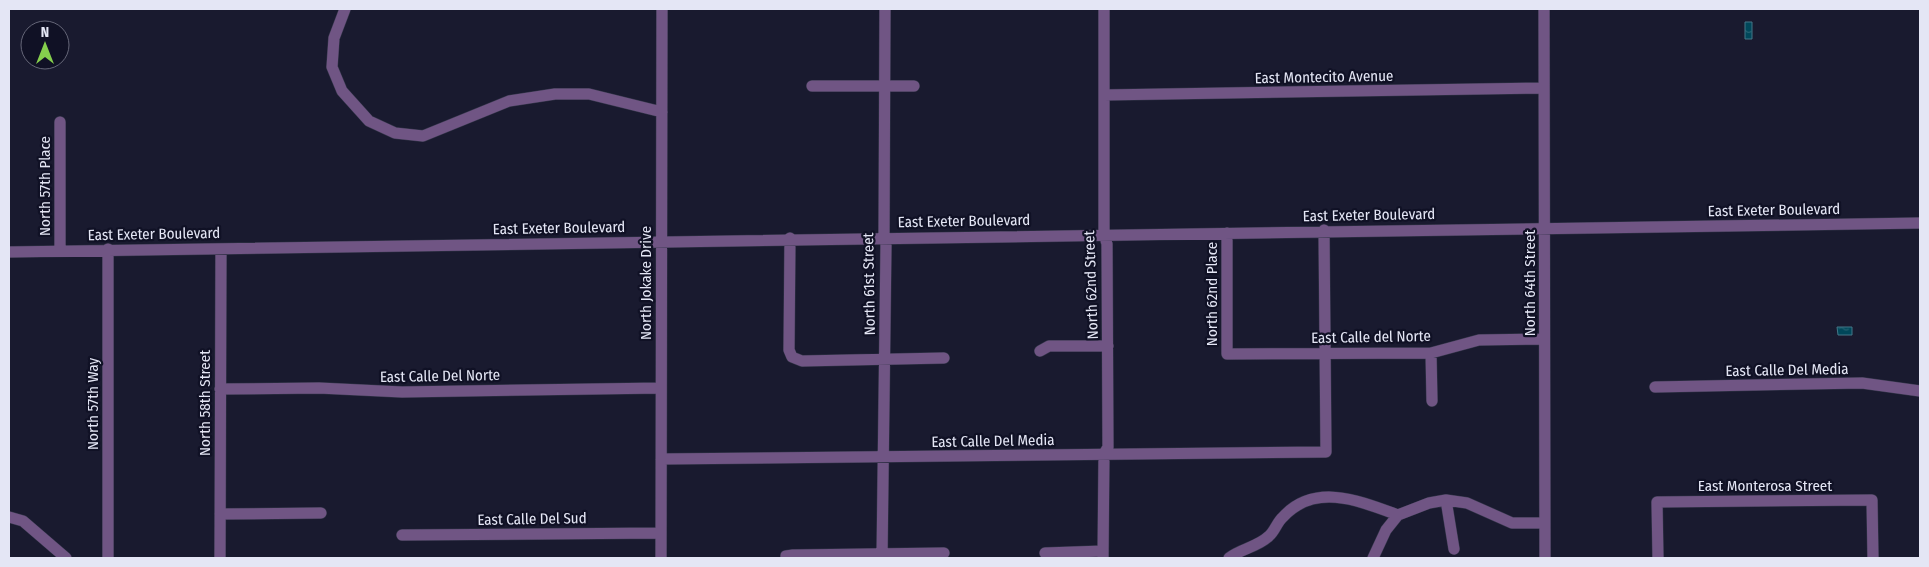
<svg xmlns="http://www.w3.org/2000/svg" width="1929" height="567" font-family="'Fira Sans Condensed',sans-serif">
  <defs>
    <pattern id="water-ripples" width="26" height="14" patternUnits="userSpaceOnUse" patternTransform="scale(1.25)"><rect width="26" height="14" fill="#00475a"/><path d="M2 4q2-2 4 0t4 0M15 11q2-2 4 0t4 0" fill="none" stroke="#256272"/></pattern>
  </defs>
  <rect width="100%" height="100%" fill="#191a2f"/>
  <path fill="url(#water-ripples)" stroke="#478" d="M1745,22H1752V39H1745Z
    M1837,327H1852V335H1838Z"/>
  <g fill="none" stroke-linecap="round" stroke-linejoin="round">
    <defs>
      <path id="minor" d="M345,9L334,38L332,67L342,91L369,121L395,133L423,136L509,101L555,94H589L662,112
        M1544,9L1545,558
        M812,86H914
        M1104,95L1544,88
        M60,122V250
        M1227,233V354L1431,353L1479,340L1544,339
        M790,238L789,350L792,357L802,361L944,358
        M9,252L1920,223
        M1040,351L1049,346H1108
        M1431,353L1432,401
        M1655,387L1862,383L1920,391
        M220,389L319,388L402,392L661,388
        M661,459L1326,452L1324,230
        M1446,500L1454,549
        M220,514L321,513
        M9,517L23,521L66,558
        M402,535L661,533
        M1045,553L1103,551
        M108,558V249
        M220,558L221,249
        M661,558L662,9
        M786,558V556L793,555L944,553
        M882,558L886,245L884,237L885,9
        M1103,558L1104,454L1108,447L1107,244L1104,234V9
        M1229,558C1240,549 1258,547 1269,536C1275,531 1277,522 1283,517C1315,482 1360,501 1398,515L1429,503L1446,500L1467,503L1512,523H1545
        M1373,558L1386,530L1398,515
        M1658,558L1657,502L1872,500L1873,558"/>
    </defs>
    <use href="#minor" stroke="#35374b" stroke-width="12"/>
    <use href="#minor" stroke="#705584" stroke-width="11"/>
  </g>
  <g text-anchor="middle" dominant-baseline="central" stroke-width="4.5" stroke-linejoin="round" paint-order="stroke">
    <g font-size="15" fill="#e4e6f5" stroke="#101125">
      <text transform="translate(1324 77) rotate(-1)">East Montecito Avenue</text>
      <text transform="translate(45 186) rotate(-90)">North 57th Place</text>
      <text transform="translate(1774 210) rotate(-1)">East Exeter Boulevard</text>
      <text transform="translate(1369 215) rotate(-1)">East Exeter Boulevard</text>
      <text transform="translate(964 221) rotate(-1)">East Exeter Boulevard</text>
      <text transform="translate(559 228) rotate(-1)">East Exeter Boulevard</text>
      <text transform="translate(154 234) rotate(-1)">East Exeter Boulevard</text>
      <text transform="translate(646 283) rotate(-90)">North Jokake Drive</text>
      <text transform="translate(1530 283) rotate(-90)">North 64th Street</text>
      <text transform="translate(869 284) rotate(-91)">North 61st Street</text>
      <text transform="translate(1091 285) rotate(-92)">North 62nd Street</text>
      <text transform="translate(1212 294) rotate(-90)">North 62nd Place</text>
      <text transform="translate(1371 337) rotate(-1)">East Calle del Norte</text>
      <text transform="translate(1787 370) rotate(-1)">East Calle Del Media</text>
      <text transform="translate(440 376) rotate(-1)">East Calle Del Norte</text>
      <text transform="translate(205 403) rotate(-90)">North 58th Street</text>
      <text transform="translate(93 404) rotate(-90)">North 57th Way</text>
      <text transform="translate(993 441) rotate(-1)">East Calle Del Media</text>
      <text x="1765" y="486">East Monterosa Street</text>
      <text transform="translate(532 519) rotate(-1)">East Calle Del Sud</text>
    </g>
  </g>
  <rect width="1929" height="567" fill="none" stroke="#e4e6f5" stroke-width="20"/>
  <g transform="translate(45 45)"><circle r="24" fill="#101125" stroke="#656678"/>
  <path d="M0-4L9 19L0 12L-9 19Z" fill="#85cf4d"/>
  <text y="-8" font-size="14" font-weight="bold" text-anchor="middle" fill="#e4e6f5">N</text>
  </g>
</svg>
